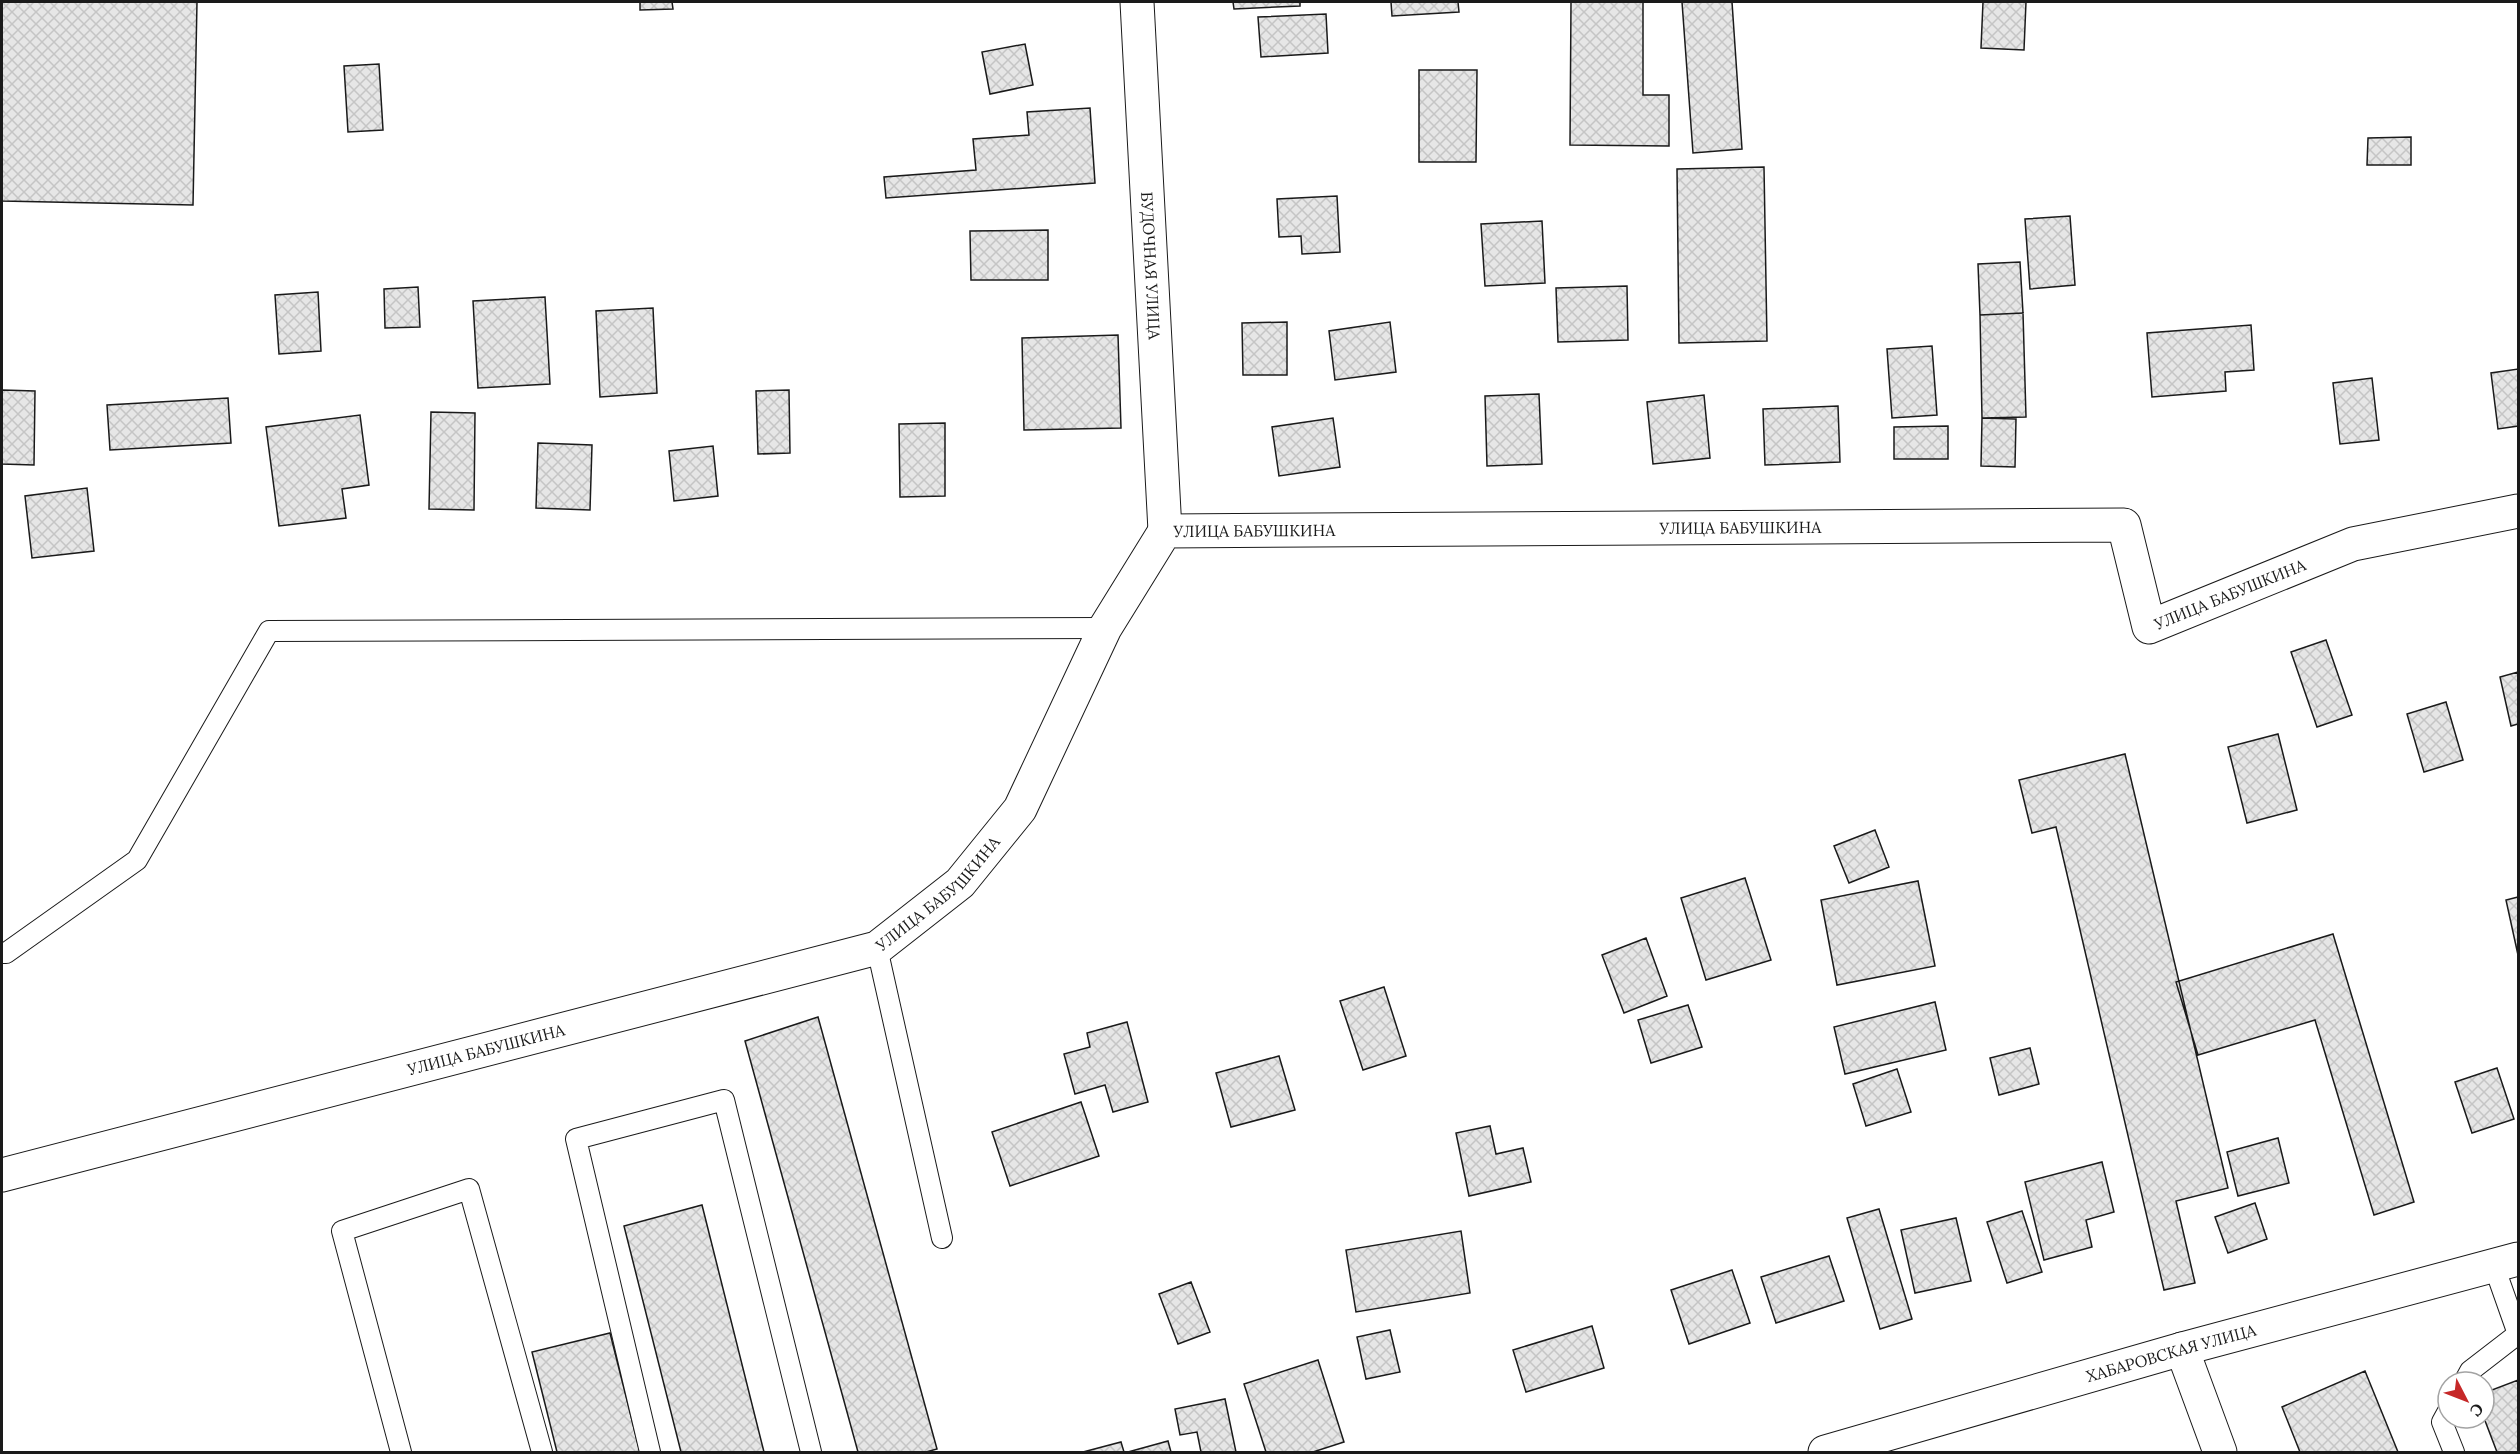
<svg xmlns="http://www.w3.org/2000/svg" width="2520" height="1454" font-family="Lora,serif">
  <defs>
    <pattern id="building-cross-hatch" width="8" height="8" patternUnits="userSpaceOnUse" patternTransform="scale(1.5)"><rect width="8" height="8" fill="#e6e6e6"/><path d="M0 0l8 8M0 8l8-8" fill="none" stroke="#c5c5c5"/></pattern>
  </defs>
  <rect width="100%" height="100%" fill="#fff"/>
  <path fill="url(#building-cross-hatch)" stroke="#1a1a1a" stroke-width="1.5" d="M2,2H197L193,205L2,201Z
    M640,2H672L673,9L640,10Z
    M1233,2H1300V6L1234,9Z
    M1391,2H1458L1459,12L1392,16Z
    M1571,2H1643V95H1669V146L1570,145Z
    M1682,2H1732L1742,149L1693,153Z
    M1983,2H2026L2024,50L1981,48Z
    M1326,14L1328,53L1261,57L1258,17Z
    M1025,44L1033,85L990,94L982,52Z
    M379,64L383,130L348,132L344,66Z
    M1419,70H1477L1476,162H1419Z
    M1090,108L1095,183L886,198L884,177L976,170L973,139L1029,135L1027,112Z
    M2411,137V165H2367L2368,138Z
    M1764,167L1767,341L1679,343L1677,169Z
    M1337,196L1340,252L1302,254L1301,236L1279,237L1277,199Z
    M2070,216L2075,285L2030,289L2025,219Z
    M1542,221L1545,283L1485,286L1481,224Z
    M1048,230V280H971L970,231Z
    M2020,262L2023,313L1980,315L1978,264Z
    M1627,286L1628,340L1558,342L1556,288Z
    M418,287L420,327L385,328L384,289Z
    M318,292L321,351L279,354L275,295Z
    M545,297L550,384L478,388L473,301Z
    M653,308L657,393L600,397L596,311Z
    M2023,313L2026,417L1982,418L1980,315Z
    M1287,322V375H1243L1242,323Z
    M1390,322L1396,372L1335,380L1329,331Z
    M2251,325L2254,370L2225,372L2226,391L2152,397L2147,333Z
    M1118,335L1121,428L1024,430L1022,338Z
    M1932,346L1937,415L1892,418L1887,349Z
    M2518,369V426L2498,429L2491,373Z
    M2372,378L2379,440L2340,444L2333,383Z
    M2,390L35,391L34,465L2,464Z
    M789,390L790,453L758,454L756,391Z
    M1539,394L1542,464L1487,466L1485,396Z
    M1704,395L1710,458L1653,464L1647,402Z
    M228,398L231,443L110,450L107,405Z
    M1838,406L1840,462L1765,465L1763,409Z
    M431,412L475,413L474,510L429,509Z
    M360,415L369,485L342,489L346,518L279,526L266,427Z
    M1333,418L1340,467L1279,476L1272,427Z
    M1982,418L2016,419L2015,467L1981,466Z
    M945,423V496L900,497L899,424Z
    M1948,426V459H1894V427Z
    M538,443L592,445L590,510L536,508Z
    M713,446L718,496L674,501L669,451Z
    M87,488L94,551L32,558L25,496Z
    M2326,640L2352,715L2317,727L2291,652Z
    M2518,672V724L2511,726L2500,677Z
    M2446,702L2463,760L2424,772L2407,714Z
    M2278,734L2297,810L2247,823L2228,747Z
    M2125,754L2228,1188L2176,1201L2195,1283L2164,1290L2056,827L2032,833L2019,780Z
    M1875,830L1889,867L1849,883L1834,846Z
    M1745,878L1771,960L1706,980L1681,898Z
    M1918,881L1935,966L1837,985L1821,900Z
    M2518,897V955L2506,900Z
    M2333,934L2414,1202L2374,1215L2315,1020L2198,1055L2176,982Z
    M1646,938L1667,996L1624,1013L1602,955Z
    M1384,987L1406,1056L1363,1070L1340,1001Z
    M1935,1002L1946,1050L1845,1074L1834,1027Z
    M1688,1005L1702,1047L1651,1063L1638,1020Z
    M818,1017L937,1449L926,1452H858L745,1041Z
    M1127,1022L1148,1102L1113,1112L1105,1085L1075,1094L1064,1054L1090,1047L1087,1033Z
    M2030,1048L2039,1084L1999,1095L1990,1058Z
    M1279,1056L1295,1110L1231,1127L1216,1073Z
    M2497,1068L2514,1119L2472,1133L2455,1082Z
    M1897,1069L1911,1112L1866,1126L1853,1084Z
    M1081,1102L1099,1156L1010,1186L992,1132Z
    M1490,1126L1496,1154L1523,1148L1531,1182L1469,1196L1456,1133Z
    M2278,1138L2289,1183L2238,1196L2227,1152Z
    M2102,1162L2114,1212L2086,1220L2092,1247L2044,1260L2025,1182Z
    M2255,1203L2267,1239L2228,1253L2215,1217Z
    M702,1205L764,1452H681L624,1226Z
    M1879,1209L1912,1319L1880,1329L1847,1218Z
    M2022,1211L2042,1272L2007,1283L1987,1222Z
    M1956,1218L1971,1281L1915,1293L1901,1230Z
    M1461,1231L1470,1293L1356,1312L1346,1250Z
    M1829,1256L1844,1301L1776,1323L1761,1277Z
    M1732,1270L1750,1323L1689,1344L1671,1290Z
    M1191,1282L1210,1332L1178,1344L1159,1294Z
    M1592,1326L1604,1368L1526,1392L1513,1350Z
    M1390,1330L1400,1372L1366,1379L1357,1337Z
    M610,1333L640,1452H557L532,1352Z
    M1318,1360L1344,1442L1313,1452H1266L1244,1384Z
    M2365,1371L2398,1452H2300L2282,1407Z
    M2518,1380V1452H2497L2484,1418V1393Z
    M1225,1399L1236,1452H1201L1197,1432L1180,1435L1175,1409Z
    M1168,1441L1171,1452H1128Z
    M1121,1442L1124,1452H1083Z"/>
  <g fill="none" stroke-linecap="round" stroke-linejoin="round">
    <defs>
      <path id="lane" d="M877,948L942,1238
        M2,953H6L137,860L269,631L1105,628
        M2464,1382L2470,1371L2518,1334L2494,1266
        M2448,1411L2442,1422L2454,1452
        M401,1452L342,1231L469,1189L542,1452
        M650,1452L576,1139L724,1100L811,1452"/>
      <g id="street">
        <path id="s1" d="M1137,2L1165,531"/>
        <path id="s2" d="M2,1175L877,948L960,883L1020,809L1105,628L1165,531L2124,525L2149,627L2353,544L2518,511"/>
        <path d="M2182,1349L2220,1452"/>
        <path id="s3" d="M1825,1452L2182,1349L2518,1259"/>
      </g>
    </defs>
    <use href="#lane" stroke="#1a1a1a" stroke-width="22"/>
    <use href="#street" stroke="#1a1a1a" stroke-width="35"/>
    <use href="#lane" stroke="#fff" stroke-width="20"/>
    <use href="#street" stroke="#fff" stroke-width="33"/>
  </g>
  <g text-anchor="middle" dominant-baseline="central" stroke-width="4.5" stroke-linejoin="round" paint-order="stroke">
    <g font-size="16" fill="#1a1a1a" stroke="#fff">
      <text stroke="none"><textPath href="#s1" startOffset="264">БУДОЧНАЯ УЛИЦА</textPath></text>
      <text stroke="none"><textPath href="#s2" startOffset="1994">УЛИЦА БАБУШКИНА</textPath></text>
      <text stroke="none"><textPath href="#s2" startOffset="1508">УЛИЦА БАБУШКИНА</textPath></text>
      <text stroke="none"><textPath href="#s2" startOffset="2570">УЛИЦА БАБУШКИНА</textPath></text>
      <text stroke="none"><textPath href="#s2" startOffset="986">УЛИЦА БАБУШКИНА</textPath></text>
      <text stroke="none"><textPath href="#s2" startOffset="500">УЛИЦА БАБУШКИНА</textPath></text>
      <text stroke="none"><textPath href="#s3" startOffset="360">ХАБАРОВСКАЯ УЛИЦА</textPath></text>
    </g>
  </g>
  <rect width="2520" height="1454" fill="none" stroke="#1a1a1a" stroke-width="6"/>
  <g transform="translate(2466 1400) rotate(132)"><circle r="28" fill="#ffffff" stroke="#a3a3a3" stroke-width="1.5"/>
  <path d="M0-4.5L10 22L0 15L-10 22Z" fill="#c62828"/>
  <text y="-9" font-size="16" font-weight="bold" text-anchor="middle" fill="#1a1a1a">С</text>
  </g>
</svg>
